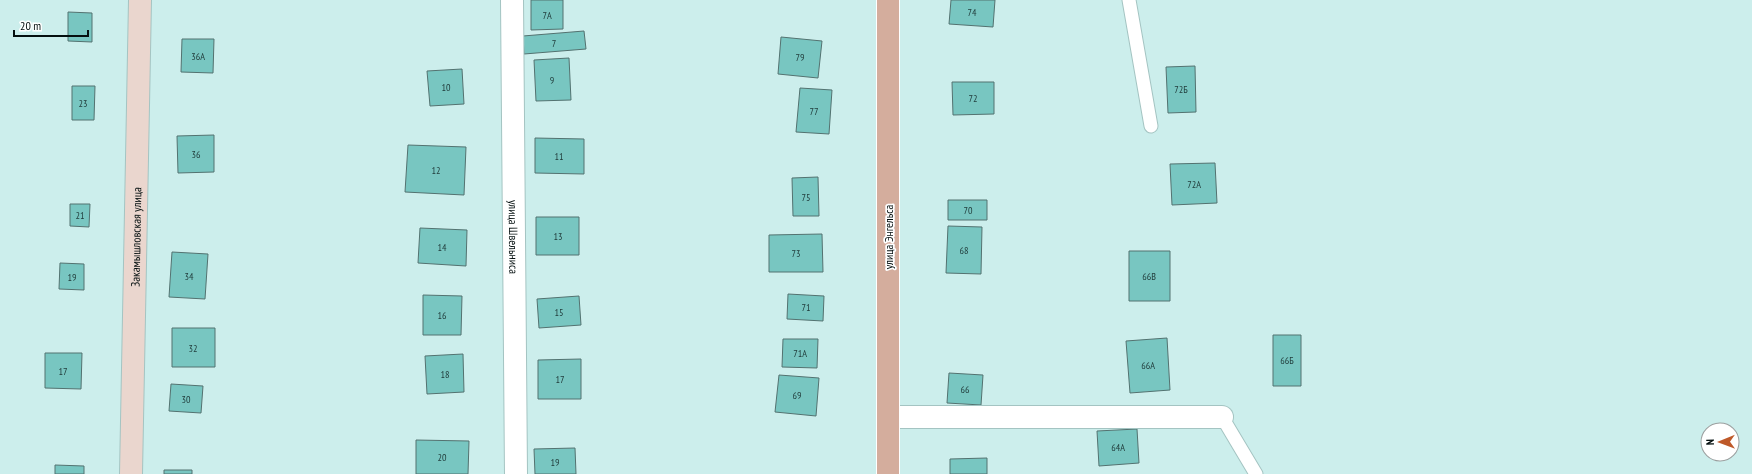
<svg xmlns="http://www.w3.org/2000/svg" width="1752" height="474" font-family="'PT Sans Narrow',sans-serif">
  <rect width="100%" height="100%" fill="#cceeec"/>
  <path fill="#78c6c1" stroke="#537270" d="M531,0H563V29L531,30Z
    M951,0H995L993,27L949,24Z
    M68,12L92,13V42L68,41Z
    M584,31L586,49L524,54L523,36Z
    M781,37L822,41L818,78L778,74Z
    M182,39H214L213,73L181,72Z
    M569,58L571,100L536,101L534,60Z
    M1195,66L1196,112L1168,113L1166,67Z
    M462,69L464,104L430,106L427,71Z
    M952,82H994V114L953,115Z
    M72,86H95L94,120H72Z
    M800,88L832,90L829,134L796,132Z
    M214,135V172L178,173L177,136Z
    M535,138L584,139V174L535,173Z
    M408,145L466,147L464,195L405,192Z
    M1215,163L1217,203L1172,205L1170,164Z
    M818,177L819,216H793L792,178Z
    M948,200H987V220H948Z
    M70,204H90L89,227L70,226Z
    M536,217H579V255H536Z
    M948,226L982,227L981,274L946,273Z
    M420,228L467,230L466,266L418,263Z
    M822,234L823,272H769V235Z
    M1129,251H1170V301H1129Z
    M172,252L208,254L205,299L169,297Z
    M60,263L84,264V290L59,289Z
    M788,294L824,296L823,321L787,319Z
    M423,295L462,296L461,335H423Z
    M579,296L581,325L539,328L537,299Z
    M172,328H215V367H172Z
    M1273,335H1301V386H1273Z
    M1167,338L1170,390L1130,393L1126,341Z
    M783,339H818L817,368L782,367Z
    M45,353H82L81,389L45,388Z
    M463,354L464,392L427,394L425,356Z
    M581,359V399H538V360Z
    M949,373L983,375L981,405L947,403Z
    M779,375L819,378L816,416L775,412Z
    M171,384L203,386L201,413L169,411Z
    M1137,429L1139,463L1099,466L1097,431Z
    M416,440L469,441L468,474H416Z
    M575,448L576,474H535L534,449Z
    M987,458V474H950V459Z
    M55,465L84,466V474H55Z
    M164,470H192V474H164Z"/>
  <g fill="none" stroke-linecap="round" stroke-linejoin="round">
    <defs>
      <path id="lane" d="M1129,0L1151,126
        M1222,417L1256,474"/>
      <g id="street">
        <path id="s1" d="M512,0L516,474"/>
        <path d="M888,417H1222"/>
      </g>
      <g id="secondary">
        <path id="s2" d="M131,474L140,0"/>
      </g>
      <path id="primary" d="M888,474V0"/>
    </defs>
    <use href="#lane" stroke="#a4c4c2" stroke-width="15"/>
    <use href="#street" stroke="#a4c4c2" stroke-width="24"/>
    <use href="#secondary" stroke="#a4c4c2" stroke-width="24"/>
    <use href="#primary" stroke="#fff" stroke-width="24"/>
    <use href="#lane" stroke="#fff" stroke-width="13"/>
    <use href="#street" stroke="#fff" stroke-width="22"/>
    <use href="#secondary" stroke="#ead6ce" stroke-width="22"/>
    <use href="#primary" stroke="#d4ad9d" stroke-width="22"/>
  </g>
  <g text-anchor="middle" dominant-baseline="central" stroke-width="3.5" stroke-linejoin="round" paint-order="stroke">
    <g font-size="10" fill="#213d3c">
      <text x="972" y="12">74</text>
      <text x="547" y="15">7А</text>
      <text x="554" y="43">7</text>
      <text x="198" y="56">36А</text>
      <text x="800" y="57">79</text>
      <text x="552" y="80">9</text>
      <text x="446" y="87">10</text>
      <text x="1181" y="89">72Б</text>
      <text x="973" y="98">72</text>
      <text x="83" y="103">23</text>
      <text x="814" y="111">77</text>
      <text x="196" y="154">36</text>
      <text x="559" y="156">11</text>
      <text x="436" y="170">12</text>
      <text x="1194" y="184">72А</text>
      <text x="806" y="197">75</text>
      <text x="968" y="210">70</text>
      <text x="80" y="215">21</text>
      <text x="558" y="236">13</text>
      <text x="442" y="247">14</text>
      <text x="964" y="250">68</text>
      <text x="796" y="253">73</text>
      <text x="189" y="276">34</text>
      <text x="1149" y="276">66В</text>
      <text x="72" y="277">19</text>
      <text x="806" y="307">71</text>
      <text x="559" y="312">15</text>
      <text x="442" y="315">16</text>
      <text x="193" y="348">32</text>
      <text x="800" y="353">71А</text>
      <text x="1287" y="360">66Б</text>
      <text x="1148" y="365">66А</text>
      <text x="63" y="371">17</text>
      <text x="445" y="374">18</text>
      <text x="560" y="379">17</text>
      <text x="965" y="389">66</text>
      <text x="797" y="395">69</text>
      <text x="186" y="399">30</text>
      <text x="1118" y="447">64А</text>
      <text x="442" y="457">20</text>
      <text x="555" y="462">19</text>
    </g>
    <g font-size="12" fill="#040f0f" stroke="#fff">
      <text stroke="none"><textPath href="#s2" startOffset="237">Закамышловская улица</textPath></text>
      <text stroke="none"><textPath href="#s1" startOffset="237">улица Швельниса</textPath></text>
      <text transform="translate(888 237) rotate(-90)">улица Энгельса</text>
    </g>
  </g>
  <g transform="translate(1720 442) rotate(269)"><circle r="19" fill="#ffffff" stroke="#9b9f9f"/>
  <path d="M0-3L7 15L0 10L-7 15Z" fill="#be5929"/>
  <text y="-6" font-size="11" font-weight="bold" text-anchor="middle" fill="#040f0f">N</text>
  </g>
  <path d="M14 30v6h74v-6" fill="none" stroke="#040f0f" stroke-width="2"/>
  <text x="20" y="30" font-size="12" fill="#040f0f" stroke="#ffffff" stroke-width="3" paint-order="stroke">20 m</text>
</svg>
